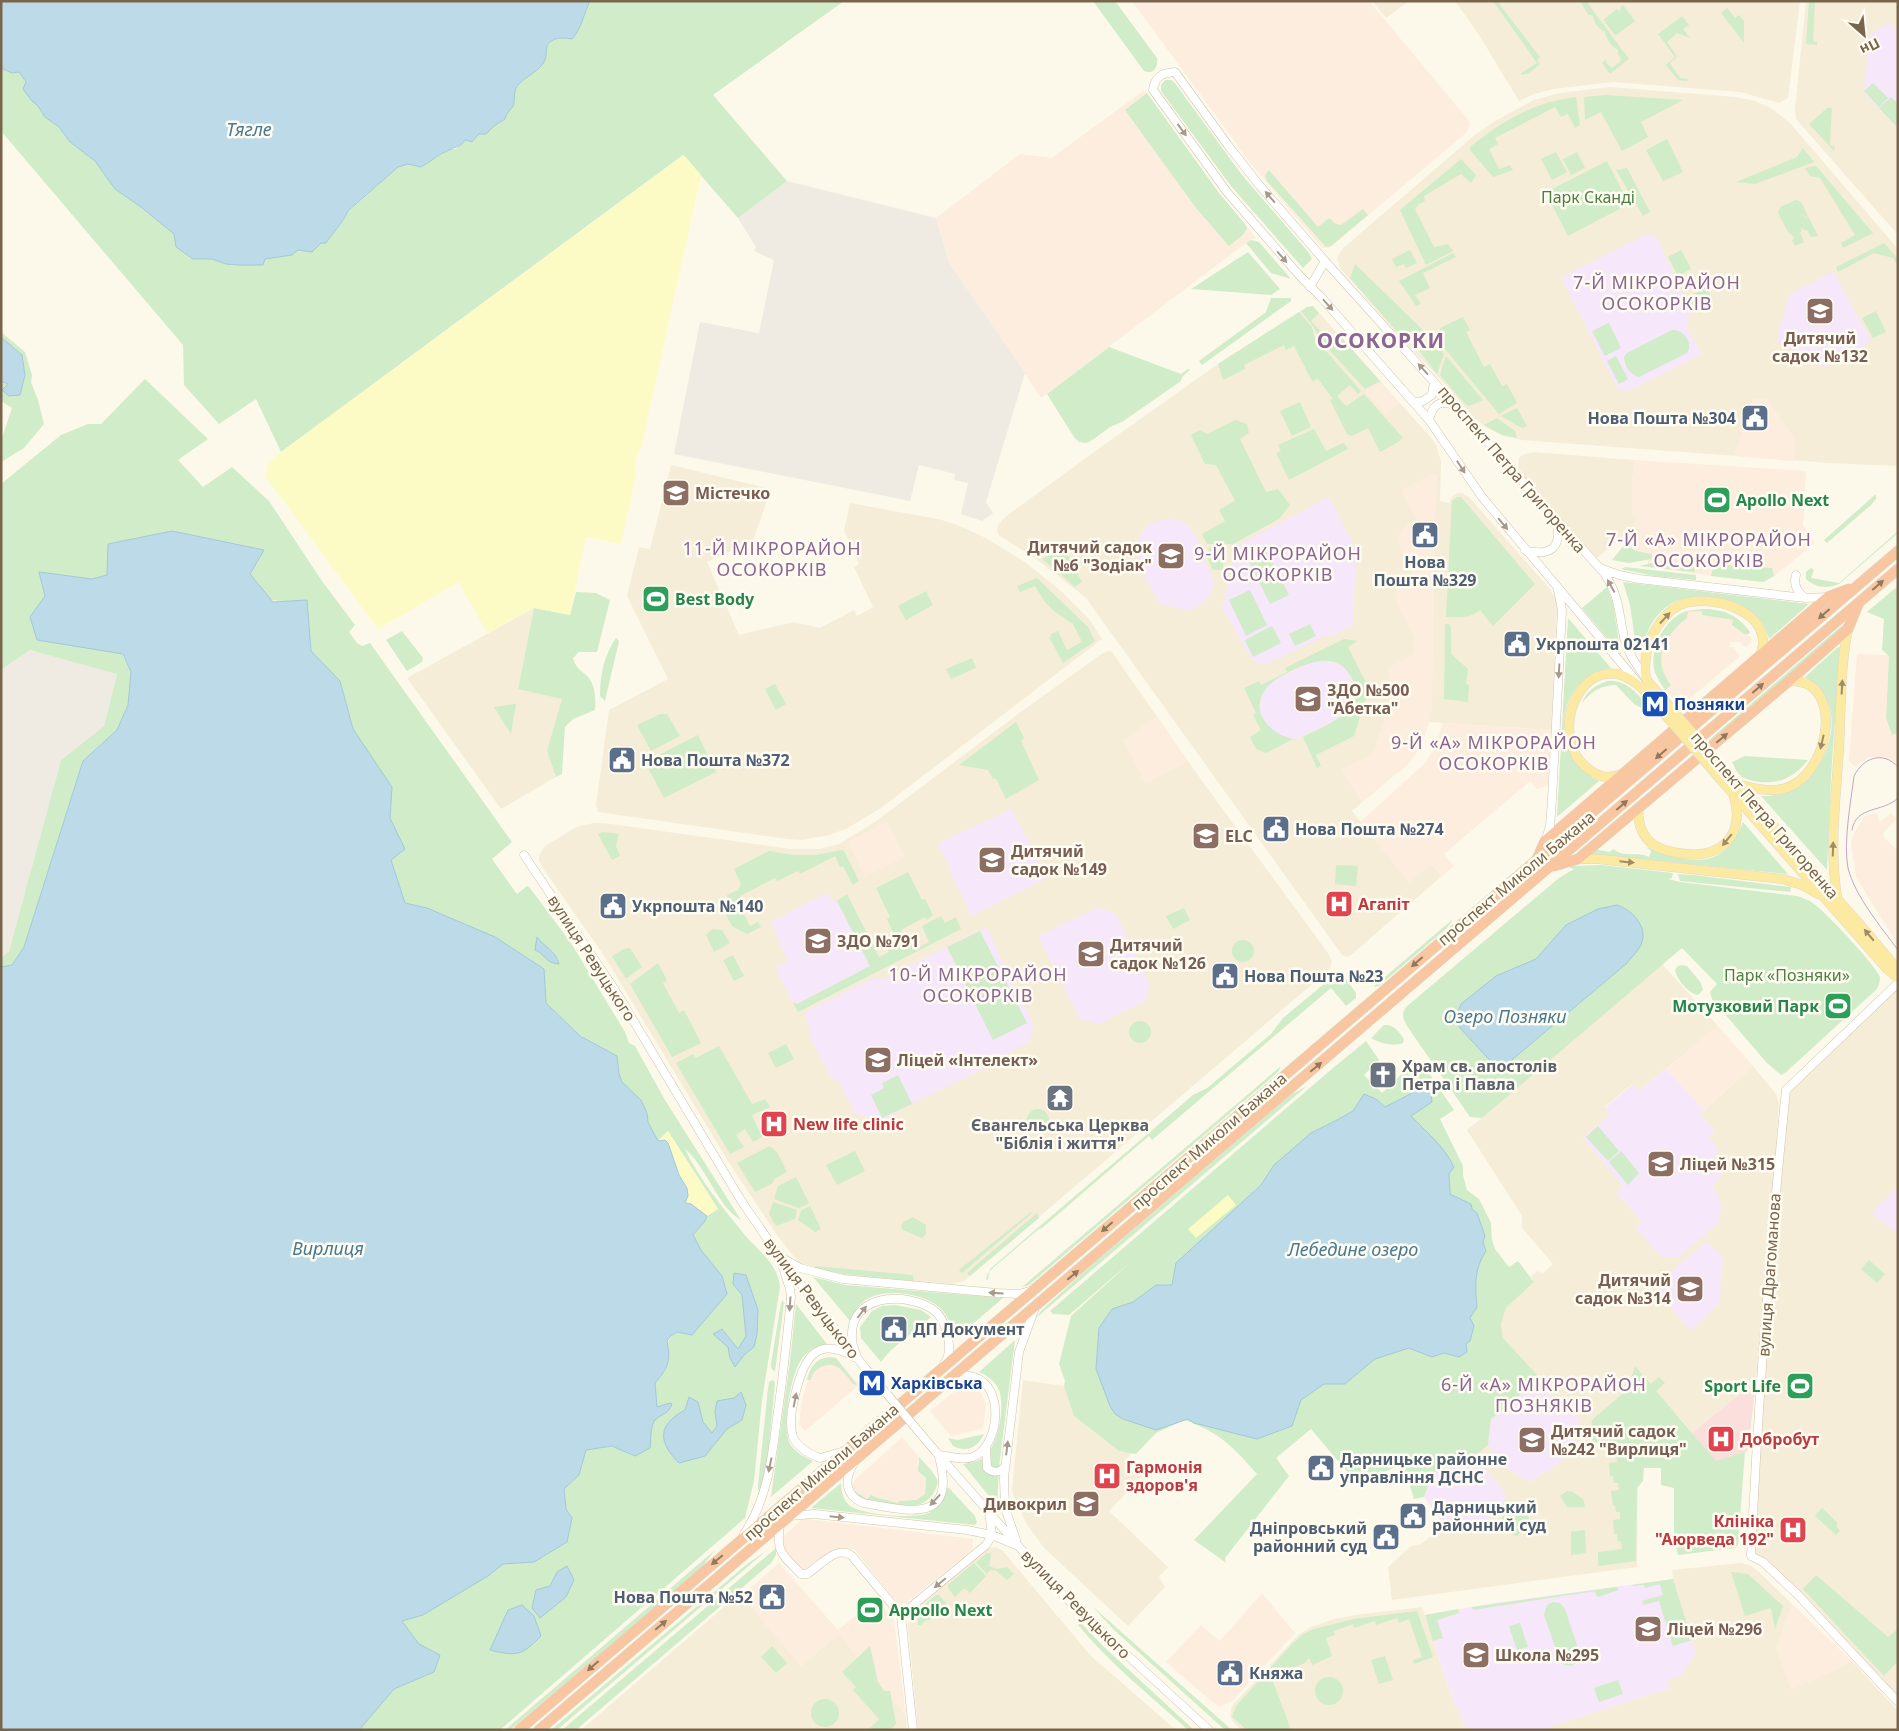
<svg xmlns="http://www.w3.org/2000/svg" width="1899" height="1731" font-family="'Noto Sans',sans-serif">
  <rect width="100%" height="100%" fill="#fdf9ea"/>
  <path fill="#f5edd8" d="M1372,1H1409L1386,18Z
    M1455,1H1800L1788,98L1779,103L1740,92L1613,82L1554,89L1534,94L1519,101L1479,35Z
    M1806,1H1898V235L1796,119L1795,109Z
    M1610,87L1736,97L1755,101L1771,108L1790,123L1898,249V466L1829,463L1522,440L1503,436L1487,428L1474,418L1441,380L1397,334L1340,268L1337,258L1342,249L1476,134L1495,121L1534,100L1560,93Z
    M1313,306L1433,440L1437,447L1441,462L1440,501L1449,503L1452,497L1457,493H1462L1469,497L1550,589L1556,599L1557,608L1551,730L1428,722L1406,765L1352,811L1409,882L1432,864L1442,876L1350,956L1346,957L1342,955L1086,598L1035,558L1000,536L997,532L998,525L1005,517L1112,439L1218,364L1307,307Z
    M1533,452L1634,460L1632,484L1638,520L1621,538L1597,558L1518,470L1519,458L1522,455Z
    M671,465L771,489L753,541L707,562L739,635L794,622L820,628L854,610L857,616L873,607L854,567L859,564L844,531L850,503L938,519L955,524L982,536L1025,562L1061,591L1090,620L1102,639L881,808L846,829L829,835L801,840L786,839L598,812L596,805L609,710L668,679L627,596L639,547L650,549Z
    M534,608L518,688L563,699L547,751L556,777L501,809L407,678Z
    M1109,651L1112,652L1202,781L1328,953L1332,961L1330,969L964,1281L951,1284L843,1274L799,1263L779,1238L731,1166L603,954L544,870L539,860V855L545,846L578,826L594,823H604L791,849H820L839,844L875,822L1022,711L1103,653Z
    M1662,964L1718,1026L1639,1091L1632,1084L1605,1107L1610,1115L1583,1138L1624,1187L1617,1193L1642,1222L1636,1228L1713,1186L1722,1167L1713,1159L1709,1137L1715,1131L1700,1114L1753,1066L1776,1094L1779,1104L1774,1168L1756,1381L1692,1433L1679,1417L1638,1452L1637,1567L1392,1600L1388,1567L1411,1546L1421,1544L1444,1525L1460,1531L1479,1461L1472,1459L1488,1445L1503,1466L1531,1482L1542,1473L1549,1471L1580,1435L1579,1420L1557,1395L1553,1398L1540,1389L1541,1379L1503,1338L1501,1324L1506,1308L1534,1282L1531,1276L1538,1271L1543,1273L1553,1264L1522,1228V1216L1467,1130Z
    M1898,983V1702L1798,1595L1751,1556L1786,1090Z
    M1023,1380L1064,1386L1074,1416L1119,1451L1132,1453L1124,1461L1142,1477L1109,1511L1168,1567L1159,1577L1165,1587L1128,1626L1044,1548L1026,1523L1014,1497L1012,1489Z
    M996,1547L1003,1551L1090,1655L1176,1730H918L908,1628L909,1618L914,1609L987,1549Z
    M1740,1563L1750,1565L1759,1572L1792,1604L1776,1649L1846,1665L1851,1660L1898,1711V1730H1540L1670,1688L1667,1680L1673,1579L1672,1570Z
    M739,1594L742,1595L801,1666L839,1634L906,1716L907,1730H581Z
    M1422,1607L1455,1706L1458,1707L1464,1726L1472,1730H1242L1233,1722L1230,1717L1232,1706L1298,1635L1311,1627L1334,1619L1355,1615Z"/>
  <path fill="#fdedde" d="M1132,1H1369L1470,122L1467,132L1333,245L1329,248H1322L1252,165Z
    M1144,90L1219,193L1256,238L1250,240L1041,398L949,263L936,218L1020,154L1052,158Z
    M1381,383L1399,403L1386,415L1365,392Z
    M1766,398L1795,439L1794,461L1734,456L1753,399Z
    M1634,460L1806,471L1803,525L1814,541L1813,545L1774,576L1763,582L1647,567L1649,554L1636,551L1625,544L1621,538L1638,520L1632,514V484Z
    M1432,474L1438,476L1435,518L1432,706L1429,723L1423,740L1416,754L1406,766L1362,802L1341,770L1366,757L1375,748L1393,690L1388,668L1413,654L1414,637L1397,603L1395,593L1399,585L1413,575L1400,548L1399,535L1407,524L1416,519L1401,490Z
    M1703,611V615L1733,620L1752,638L1751,642L1747,646H1743L1740,642H1730V647H1733L1740,656L1680,707L1665,690L1671,685L1665,678L1662,664V652L1666,638L1674,628L1687,618L1688,612Z
    M1857,654L1889,655L1886,718L1892,735L1898,733V764L1884,757H1869L1855,767L1849,761Z
    M1156,717L1188,761L1146,784L1123,740Z
    M1443,723L1551,730L1548,785L1537,789L1530,781L1444,854L1454,866L1442,876L1432,864L1409,883L1360,822L1423,765L1434,750Z
    M1877,813L1880,822L1891,813L1897,819L1883,833L1884,837L1898,851V945L1856,877L1851,844L1853,835L1865,816Z
    M887,821L905,857L865,877L848,842Z
    M1718,1026L1753,1066L1704,1110L1666,1069Z
    M836,1358L859,1385L805,1431L799,1424L802,1400L810,1373Z
    M964,1384L981,1393L986,1403L983,1428L951,1436L930,1411Z
    M902,1437L919,1457L917,1464L926,1478L925,1494L916,1500L900,1501L899,1503L875,1497L871,1495L867,1499L850,1487L857,1478Z
    M807,1519L973,1539L972,1550L905,1604L899,1605L854,1549L833,1550L812,1568L806,1570L797,1568L783,1553L782,1538L801,1520Z
    M779,1563L838,1630L872,1602L879,1601L894,1620L906,1716L839,1634L801,1666L742,1595Z
    M1262,1593L1295,1633L1232,1701L1220,1707L1215,1704L1166,1662L1201,1625L1220,1641Z
    M1792,1604L1851,1660L1846,1665L1791,1690L1776,1649Z"/>
  <path fill="#efebe3" d="M787,181L936,218L949,263L1025,373L986,502L993,513L982,521L961,514L968,483L954,480L955,474L919,465L910,501L674,454L700,322L759,333L774,260L754,251L756,247L738,218Z
    M30,650L117,673L104,726L61,760L9,951L1,958V670Z"/>
  <path fill="#f6e7fa" d="M1889,22L1898,31V129L1864,92L1870,35Z
    M1648,234L1656,236L1692,314L1688,317L1687,328L1702,354L1627,392L1617,388L1561,277Z
    M1833,271L1871,341L1861,347V349L1825,367L1795,358L1788,345L1776,342L1789,295Z
    M1329,497L1356,550L1353,625L1331,637L1329,634L1272,662L1264,664L1255,662L1250,657L1222,607L1232,573L1231,551L1233,548Z
    M1169,518L1180,521L1188,525L1194,533L1213,579V588L1208,597L1202,604L1191,610L1171,607L1159,603L1140,567L1136,545L1143,530L1150,524Z
    M1312,661H1330L1344,666L1354,683L1356,689L1353,702L1350,708L1342,717L1297,739L1284,737L1273,731L1266,724L1260,713L1262,695L1266,687L1275,680Z
    M1012,809L1047,878L971,916L938,843Z
    M825,894L830,895L833,901L836,900L870,966L797,1004L793,1002L776,970L780,964L788,961L770,922Z
    M1097,908L1115,913L1150,985L1145,1001L1099,1024L1080,1019L1038,936Z
    M986,927L1034,1025L1029,1042L1004,1055L1002,1060L915,1102L880,1122L854,1112L839,1081L832,1080L810,1036V1027L804,1013L875,977L883,979Z
    M1666,1069L1704,1110L1700,1114L1715,1131L1709,1137L1720,1151L1713,1159L1722,1167L1721,1178L1713,1186L1722,1205L1719,1222L1679,1257L1673,1258L1660,1256L1636,1228L1642,1222L1617,1193L1623,1187L1583,1138L1610,1115L1605,1108L1633,1084L1639,1091Z
    M1898,1186V1235L1872,1213Z
    M1707,1241L1723,1258L1720,1303L1691,1330L1659,1295V1282Z
    M1540,1389L1553,1397L1557,1395L1579,1420L1580,1435L1565,1458L1549,1471L1542,1473L1531,1482L1503,1466L1488,1445L1491,1419L1525,1391Z
    M1453,1455L1479,1461L1504,1491L1505,1497L1502,1504L1486,1520L1470,1531H1460L1444,1525L1424,1497L1431,1477Z
    M1673,1579L1696,1652L1681,1676L1668,1680L1670,1688L1540,1730H1472L1464,1726L1458,1707L1455,1706L1425,1615L1495,1603Z"/>
  <path fill="#fbdfdd" d="M1756,1381L1748,1451L1716,1462L1692,1433Z"/>
  <path fill="#d0ecc8" d="M590,1H844L713,95L787,181L738,218L683,155L281,452L256,399L219,424L184,385L183,345L1,131V68L12,73L19,72L26,83L32,101L38,106L45,117L59,127L70,142L95,161L115,189L141,207L174,234L176,247L193,259H212L226,264L265,259L298,250L312,252L321,243H326C333,232 343,223 348,212L398,167L408,164L421,167L450,149H456L465,140L473,142L479,133L486,134L494,126L505,119L507,112L513,105L515,91L518,84L534,72L545,49L552,40L563,37L572,38C581,30 584,13 590,1Z
    M1093,1H1115L1157,58C1158,67 1154,75 1144,71Z
    M1493,1H1497L1540,57L1537,60L1540,64L1529,73L1522,75L1521,73L1537,63Z
    M1580,1H1586L1629,59L1610,74L1602,63L1606,59L1607,64L1612,68L1622,60L1618,54V50C1612,47 1606,39 1605,32C1599,29 1593,22 1593,16L1588,14Z
    M1809,1H1815L1813,41L1817,42V45L1806,44Z
    M1623,5L1635,21L1615,36L1616,34H1614L1605,22L1606,21L1603,20L1617,9L1619,11L1621,10L1620,7Z
    M1727,8L1735,18L1739,15L1744,21V43L1721,13Z
    M1682,16L1689,25L1683,29L1690,38L1677,33L1667,42L1677,57L1670,63L1671,65L1680,78L1688,79L1687,81L1678,80L1666,65L1675,57L1658,34Z
    M1165,80H1171L1174,82L1242,175L1309,253L1312,259L1303,268L1231,186L1161,91V85Z
    M1873,83L1888,98L1879,107L1864,91Z
    M1147,93L1219,193L1245,224L1247,228L1243,235L1229,246L1196,208L1125,110Z
    M1606,95L1683,100L1641,122L1648,137L1622,151L1601,112L1585,120L1584,97Z
    M1576,97L1580,125L1575,128L1568,114L1561,117L1555,107L1495,138L1498,144L1489,149L1499,169L1510,165L1513,170L1493,177L1470,150V147C1502,121 1534,102 1576,97Z
    M1891,97L1898,104V128L1879,108Z
    M1827,108H1832L1830,145L1835,147L1834,151L1809,124Z
    M1667,139L1683,172L1663,181L1646,150Z
    M1803,148L1814,162L1755,184L1736,182L1797,157Z
    M1556,152L1567,172L1552,180L1541,159Z
    M1577,152L1585,168L1571,175L1563,159Z
    M1461,159L1476,175L1471,183L1461,174L1424,196L1425,201L1419,204L1415,209L1434,247L1448,244L1453,251L1426,265L1400,210Z
    M1607,161L1629,204L1568,236L1547,195L1551,192L1550,190Z
    M1816,166L1873,233L1843,248L1841,243L1855,235L1820,178L1810,176L1805,168Z
    M1627,168L1650,212L1643,216L1616,170Z
    M1269,170L1318,227L1329,218L1336,224L1341,225L1363,209L1368,215L1331,246L1326,247L1267,181L1265,175Z
    M1796,200L1801,202L1818,236L1811,237L1807,230H1803L1807,217L1798,213L1807,218L1803,229L1797,228L1802,230L1800,233L1804,242L1795,246L1792,240L1794,239L1793,236L1788,232L1778,213L1780,207Z
    M1251,240L1259,242L1291,279L1271,273L1246,243Z
    M1884,243L1898,259V266L1893,258L1874,253L1838,272L1836,267Z
    M1410,250L1417,263L1406,268L1404,264L1396,267L1392,259Z
    M1681,250L1691,269L1678,276L1668,257Z
    M1248,252L1280,289L1271,295L1191,289Z
    M1453,253L1456,257L1423,273L1430,288L1415,295L1421,304L1416,306L1399,281Z
    M1355,264L1425,332L1414,343L1408,344L1350,278Z
    M1706,288L1713,300L1694,309L1688,297Z
    M1271,298H1291V301L1202,365L1199,361L1266,312Z
    M1313,306L1319,313L1311,321L1325,336L1330,331L1337,340L1341,337L1380,381L1365,389L1321,341L1313,326L1301,311L1307,307Z
    M1876,311L1886,332L1873,338L1862,318Z
    M1299,312L1312,327L1314,336L1319,343L1361,391L1358,394L1350,385L1337,396L1346,406L1364,394L1403,438L1395,444L1380,452L1368,428L1352,436L1347,434L1330,400L1333,399L1318,379L1312,381L1294,346L1286,350L1284,345L1244,365L1245,369L1223,380L1218,364Z
    M1463,317L1470,330L1466,332L1484,367L1490,364L1502,386L1507,384L1517,403L1499,414L1435,337V334L1442,327Z
    M1609,323L1621,348L1605,356L1592,331Z
    M1672,330C1683,329 1694,343 1687,353L1639,377C1629,374 1625,367 1624,357L1627,353Z
    M1,332L25,352L32,375L31,382L38,400L44,424L24,448L1,462V441L12,408L1,401V381L21,386L25,375L22,355L1,337Z
    M1431,338L1444,354L1437,374L1420,352L1421,348Z
    M1109,347L1181,374L1188,369L1190,370L1182,377L1181,381L1122,422L1110,427L1091,441L1086,443L1079,442L1074,437L1047,394Z
    M1446,356L1483,400L1469,406L1465,404L1440,375Z
    M1616,356L1628,379L1619,384L1607,361Z
    M145,379L208,439L178,460L203,487L232,467L269,501L322,581L355,625L349,632L357,643L362,646L370,643L512,842L492,859L517,894L527,886L530,888L571,943L625,1032L629,1043L635,1046L665,1100L741,1220C719,1209 706,1166 685,1149C699,1179 723,1208 744,1234C758,1251 778,1263 780,1287L762,1400L754,1481L745,1518L500,1730H347L419,1644L404,1628L402,1621L566,1509L564,1489L575,1479L586,1450L612,1446L623,1450L655,1390L654,1383C660,1366 662,1342 677,1332L703,1258L693,1235L705,1221L707,1216L718,1209L668,1131L658,1141L648,1122L647,1113L641,1100L622,1082L619,1074L617,1056L580,1036L546,1003L423,907L405,903L399,887L391,876V860L401,840L390,818L391,806L353,729L326,667L311,651L309,630L284,601C262,602 260,591 250,574L255,565L118,646L131,672L128,705L117,730L83,761L24,947L12,965L1,967V958L9,951L61,760L104,726L117,674L30,650L1,670V484L61,435L88,424H101Z
    M1300,402L1311,427L1292,436L1280,411Z
    M1517,408L1527,426L1522,428L1501,416Z
    M1497,418L1515,431L1517,438L1503,435L1484,425Z
    M1235,420L1247,424L1249,433L1240,439L1266,492L1278,489L1290,505L1279,519L1233,544H1207L1202,534L1225,521L1219,510L1235,501L1216,465L1205,464L1191,435L1200,430L1207,434Z
    M1314,429L1326,451L1343,443L1345,444L1348,449L1289,480L1276,453L1281,451L1278,445Z
    M1876,494V499L1871,505L1827,543L1824,540Z
    M1457,497H1461L1535,584L1493,626L1480,610C1469,619 1459,617 1446,617L1452,501Z
    M1897,532L1898,533L1839,584C1827,589 1816,588 1806,579V572L1811,568L1814,570L1811,578L1839,583Z
    M1625,544L1636,551L1652,554V559L1629,563L1612,560Z
    M1210,547H1223V570H1213L1206,555Z
    M1064,548L1082,582L1075,587L1042,559Z
    M1267,552L1289,595L1270,604L1249,561Z
    M1652,563L1695,566V572L1639,566Z
    M1711,564L1772,568L1774,576L1763,582L1711,576L1713,568Z
    M1625,567L1696,575V580L1654,576L1621,569Z
    M1037,578L1088,627L1095,641L1063,663L1050,639L1051,634L1058,631L1067,650L1082,642L1073,624L1054,611L1045,602L1035,586L1020,592L1017,586Z
    M1623,582L1809,604L1769,639C1761,609 1734,598 1704,597C1694,596 1683,597 1674,602C1655,612 1645,632 1642,652L1635,640L1630,605Z
    M1898,586V733L1892,735L1886,718L1889,656L1882,650L1884,619L1867,612Z
    M1607,587L1613,603L1621,655L1582,608Z
    M1250,590L1267,625L1246,636L1229,600Z
    M926,591L933,605L906,620L898,606Z
    M576,592L596,593L610,600L597,652H579L573,658C577,670 579,668 587,676C595,683 596,700 595,710L573,719L565,727L562,774L556,777L547,751L562,699L518,689L534,608L570,615Z
    M1703,609C1723,609 1738,615 1750,632L1749,634H1744L1732,625L1733,620L1702,615V611L1688,612L1687,618C1665,635 1651,659 1671,685L1665,690C1661,683 1656,677 1654,669C1650,649 1664,620 1684,612C1689,610 1697,610 1703,609Z
    M1568,618L1611,668C1553,678 1549,757 1599,781L1557,817Z
    M1846,622L1842,630L1712,743L1709,740Z
    M1310,624L1316,636L1295,646L1289,634Z
    M1445,624H1449L1451,627V654L1468,669L1466,684L1469,685L1468,702L1444,699Z
    M1272,626L1281,643L1253,657L1245,640Z
    M402,631L423,658L422,662L407,671L386,640Z
    M616,638L619,641L605,701L600,696C600,675 604,655 616,638Z
    M1344,639L1358,641L1348,647L1369,689L1354,736L1316,755L1321,766L1317,768L1303,737C1325,726 1368,711 1352,678C1347,669 1340,662 1329,661C1313,658 1274,676 1265,690C1249,713 1271,734 1293,739L1266,753L1256,749L1250,737L1261,730L1253,715L1256,713L1244,688L1259,681L1261,685L1287,672L1285,668Z
    M1838,647H1840L1831,778L1827,870L1761,796C1775,796 1787,794 1798,787C1822,772 1838,733 1829,705C1825,693 1816,683 1805,677Z
    M972,658L976,668L951,679L946,669Z
    M1608,681C1632,679 1644,703 1657,719L1643,711L1644,709L1634,704L1616,685C1601,685 1592,691 1582,703C1587,690 1596,685 1608,681Z
    M775,684L786,704L776,710L765,689Z
    M516,704L511,734L494,707Z
    M660,714H667L680,736L651,751L637,725Z
    M1016,722L1024,738L1021,741L1039,780L1006,799L996,778L993,779L988,770L959,765Z
    M698,735L716,772L664,798L645,762Z
    M1745,756L1808,760C1794,777 1781,784 1759,782C1752,781 1743,779 1738,773C1735,770 1734,765 1732,762Z
    M1743,822L1788,874L1589,854L1595,849L1609,852L1614,849C1623,858 1638,851 1649,857L1651,851L1646,847C1686,863 1724,873 1743,822Z
    M603,832L619,834L616,846L620,856L612,860L598,834Z
    M841,850L844,851L859,881L853,885L843,866L840,867L835,856L800,874L798,871L777,881L775,878L740,896L744,905L740,907L750,926L758,922L761,927L747,934L732,926L722,907L728,898L727,895L738,890L741,884L734,869L769,851L792,855H816Z
    M1336,865L1358,866L1356,886L1335,884Z
    M1601,865L1673,873L1672,878L1668,879L1680,882L1797,896C1803,898 1809,900 1814,904C1825,911 1877,967 1880,977C1880,981 1879,985 1877,989L1785,1073L1781,1075L1766,1062L1712,999L1710,992L1717,984L1682,948L1482,1118L1470,1117L1407,1026C1403,1019 1401,1014 1406,1007L1559,878L1574,869L1570,868V866Z
    M908,872L922,900L925,899L933,915L927,920L925,917L901,930L902,933L897,936L894,935L887,919L890,917L876,888Z
    M1678,874L1693,875L1791,887L1790,892L1680,881Z
    M847,894L879,957L889,952L885,945L908,934L916,949L929,942L922,926L941,916L945,923L956,917L961,929L798,1012L793,1002L797,1004L870,966L837,901Z
    M1184,908L1190,920L1173,929L1166,916Z
    M1453,919L1447,928L1379,986L1373,987Z
    M712,929L722,930L730,943L714,952L706,935Z
    M980,931L1027,1023L993,1040L947,947Z
    M1232 951a11 11 0 1 1 22 0a11 11 0 1 1-22 0Z
    M630,948L642,967L626,979L612,956L624,949Z
    M733,955L744,976L734,981L723,960Z
    M658,963L667,980L663,983L679,1013L684,1010L701,1043L672,1057L630,984Z
    M1681,965L1687,966L1701,983L1703,990L1698,995C1689,994 1677,980 1675,970L1678,966Z
    M1336,974L1344,976L1356,993V998L1346,1006L1331,988L1152,1140L1149,1136L1041,1229L1040,1228L994,1267L989,1272L988,1280L986,1279L987,1275L991,1268L1193,1095L1207,1088L1271,1034L1283,1018Z
    M1129 1032a11 11 0 1 1 22 0a11 11 0 1 1-22 0Z
    M1384,1025C1394,1024 1399,1032 1404,1039L1403,1043C1394,1047 1379,1043 1371,1038Z
    M1366,1041L1379,1060L1364,1075L1382,1093L1408,1068L1426,1069L1454,1110L1440,1119L1463,1166V1175L1467,1190L1479,1199L1491,1223L1492,1240L1495,1249L1509,1267L1518,1261L1534,1282L1506,1308L1501,1324L1503,1338L1541,1379L1540,1389L1525,1391L1491,1419L1488,1445L1472,1459L1453,1455L1431,1477L1424,1497L1414,1499L1408,1479L1398,1466L1369,1479L1350,1475L1311,1429L1276,1458L1289,1476L1225,1558L1226,1563C1215,1554 1205,1548 1194,1540L1257,1474C1233,1447 1220,1432 1184,1420L1156,1433L1136,1454L1119,1451L1074,1416L1064,1386L1065,1381L1059,1364L1071,1316L1134,1259L1069,1315L1053,1314L1050,1311L1333,1068Z
    M786,1044L794,1059L776,1068L768,1053Z
    M719,1046L752,1104L765,1099L770,1107L752,1115L762,1137L753,1142L745,1129L736,1135L744,1147L730,1154L676,1063L693,1054L696,1058Z
    M1281,1066L1278,1072L1029,1285L1022,1287Z
    M898,1075L912,1104L882,1118L871,1095L884,1088L882,1083Z
    M1307,1086L1036,1318L1041,1311L1085,1271L1292,1094Z
    M1027 1120a11 11 0 1 1 22 0a11 11 0 1 1-22 0Z
    M1598,1126L1619,1151L1608,1161L1586,1137Z
    M770,1146L777,1152L787,1172L774,1179L773,1183L755,1192L737,1163Z
    M855,1151L865,1171L837,1185L826,1165Z
    M1621,1151L1639,1173L1628,1185L1609,1162Z
    M796,1177L809,1203L799,1208L774,1199L778,1186Z
    M773,1202L797,1210L795,1219L776,1226L769,1214Z
    M810,1206L821,1229L815,1232L798,1220L801,1211Z
    M1031,1212L1032,1213L962,1273L959,1270Z
    M1037,1213L1039,1218L970,1276L967,1273Z
    M913,1217L926,1225V1234L922,1238L903,1230L901,1226L903,1222Z
    M1869,1260L1885,1274L1877,1283L1861,1269Z
    M814,1266L913,1275L914,1281L843,1274L816,1268Z
    M813,1277L845,1285L1003,1298L954,1340C952,1330 950,1320 943,1311C928,1293 881,1286 863,1302C857,1307 853,1315 850,1321Z
    M783,1300L784,1303L775,1372L771,1368V1364L781,1303Z
    M796,1304L827,1344C818,1346 809,1350 803,1357C791,1371 782,1425 789,1442C794,1452 804,1457 813,1461L771,1497L790,1361Z
    M895,1305L921,1310L931,1317L890,1351L881,1362L861,1338L860,1327L872,1311L882,1306Z
    M1015,1340L999,1467L997,1506L963,1464C972,1463 981,1461 987,1454C999,1441 1005,1406 999,1390C995,1381 987,1375 979,1372Z
    M829,1357L836,1358L857,1385L853,1384C845,1373 836,1359 821,1367C815,1370 812,1374 811,1380H807C810,1367 815,1359 829,1357Z
    M1635,1366L1651,1384L1659,1377L1665,1383L1656,1391L1716,1461L1745,1452L1738,1545L1735,1548L1678,1555L1674,1536V1488L1661,1485V1468H1644L1643,1481L1637,1488L1636,1561L1598,1566V1552L1622,1549L1621,1541H1618L1617,1534H1614L1613,1520L1620,1519V1512H1616L1615,1505L1613,1506L1611,1491L1619,1490L1618,1483H1614L1613,1476H1610L1609,1463L1617,1462L1616,1454H1613L1612,1441L1596,1443L1590,1437L1592,1420L1627,1390Z
    M773,1380L775,1383L768,1456L760,1495H759L758,1486L768,1388L769,1382Z
    M984,1434C978,1447 967,1453 953,1446L948,1438L958,1440Z
    M919,1457L932,1471L938,1481C930,1520 887,1504 860,1499L852,1489L867,1499L871,1495L875,1497L898,1503L899,1501L916,1500L925,1494L926,1478L918,1471Z
    M841,1483C841,1491 843,1499 849,1505C860,1515 918,1520 930,1512C938,1506 944,1496 948,1487L975,1516L977,1523L975,1525L811,1508Z
    M1567,1491L1573,1492L1583,1499L1585,1507H1567L1560,1496Z
    M1526,1505L1530,1510L1524,1514L1528,1515L1529,1520L1533,1522V1525L1529,1527L1525,1522L1523,1523V1529L1521,1530L1518,1536L1513,1535L1510,1531L1507,1530L1506,1525L1501,1522L1503,1516H1506V1513L1510,1509L1515,1511L1518,1506Z
    M1822,1508L1838,1523L1836,1526L1840,1531L1836,1535L1815,1516Z
    M1585,1530L1586,1553L1571,1555V1532Z
    M776,1548V1555L771,1563L576,1730H562Z
    M715,1550L702,1567L510,1730H505Z
    M766,1551L557,1730H551L747,1564Z
    M987,1553L991,1554L989,1566L997,1569L1007,1567L1014,1574L1007,1580L995,1570H990L987,1574L976,1562Z
    M974,1563L986,1576L970,1593L964,1588L955,1597L948,1588V1585Z
    M1731,1572L1748,1574L1783,1606L1775,1629L1771,1608L1745,1616Z
    M1816,1575L1888,1637L1898,1629V1661L1884,1676L1803,1589Z
    M1673,1579L1692,1640L1673,1646L1659,1601L1643,1605L1642,1601L1663,1595L1660,1584L1645,1588L1644,1585L1633,1586L1632,1585Z
    M1617,1587L1619,1590L1597,1597L1595,1591L1473,1610L1472,1607Z
    M936,1595H939L947,1604L930,1620H926L921,1625H918C916,1608 924,1605 936,1595Z
    M1553,1602L1560,1603L1565,1609L1579,1651L1578,1662C1572,1667 1565,1667 1560,1661L1544,1615L1547,1605Z
    M1092,1606L1232,1730H1225L1114,1630Z
    M1458,1609L1459,1613L1437,1620L1443,1638L1433,1641L1425,1615Z
    M1417,1611L1433,1657L1414,1664L1413,1660L1422,1657L1409,1619L1399,1623L1397,1618L1376,1625L1375,1621L1354,1628L1353,1624L1334,1631L1335,1635L1326,1638L1332,1656L1312,1665L1309,1658L1305,1663L1289,1669V1672L1279,1677L1277,1674L1271,1676L1291,1730H1247L1232,1717L1236,1706L1292,1644L1303,1634L1314,1629L1354,1619Z
    M1081,1623L1103,1646L1194,1730H1188C1151,1696 1110,1664 1078,1625Z
    M1520,1623L1528,1647L1517,1650L1509,1626Z
    M772,1646L787,1663L776,1673L761,1657Z
    M870,1646L878,1682L884,1691H890L896,1724L890,1730H871L870,1728L879,1719L853,1690L856,1687L842,1672Z
    M1385,1656L1393,1680L1379,1684L1371,1660Z
    M1315 1691a14 14 0 1 1 28 0a14 14 0 1 1-28 0Z
    M1618,1680L1623,1694L1599,1702L1594,1688Z
    M811 1713a14 14 0 1 1 28 0a14 14 0 1 1-28 0Z"/>
  <path fill="#fcfac5" d="M684,155L701,175L641,448C636,457 634,463 636,474L621,544L586,537L570,615L534,608L487,633L459,582L378,629L266,477L267,465L281,452Z
    M668,1131L718,1209L707,1216L691,1204H685L687,1199V1188L679,1175L668,1143L658,1141Z
    M1228,1195L1236,1205L1196,1238L1188,1229Z"/>
  <path fill="#bddae8" stroke="#a3c8da" d="M1,1H590C584,13 581,30 572,39C566,38 559,37 553,40C543,45 548,53 545,60C540,71 526,76 519,84C512,90 516,99 513,106C509,112 507,112 505,119L494,126L486,134H479L472,142L465,140C460,148 456,146 449,150C439,154 430,162 421,167L408,164L398,167L348,211C343,223 333,232 326,243H321L312,252L298,250L292,255L265,259L263,265H239L226,264L212,259H193L176,247L174,234L141,207L115,189L95,161L70,142L59,127L45,117L38,106L32,101L23,89L26,82L19,72L12,73L1,68Z
    M1,337L22,355L25,375L20,395L9,396L2,390L8,384L1,381Z
    M172,531L264,550L250,574L273,602L307,600L311,651L340,681L353,729L392,787L390,818L405,849L391,860L405,903L427,908L495,937L544,969L546,1003L580,1036L617,1056L619,1074L622,1082L641,1100L647,1113L648,1122L658,1141L665,1140L668,1143L679,1175L687,1188L688,1196L685,1203L691,1204L707,1216L705,1221L693,1235L701,1250L722,1276L727,1294L692,1335L677,1332L671,1336L667,1341C671,1361 668,1368 655,1383L657,1407L670,1403L672,1404C669,1414 661,1414 655,1420C650,1426 651,1441 650,1448L635,1456L612,1446L586,1450L579,1475L564,1489L566,1509L572,1518L567,1542L534,1562L503,1564L488,1576L423,1615L402,1621L419,1644L440,1655L434,1672L394,1689L359,1730H1V967L12,965L24,947L83,761L117,730L128,705L131,672L123,654L37,640L30,617L45,596L39,572L92,579L107,575L108,544Z
    M1617,905C1632,910 1649,927 1641,945C1637,952 1631,958 1626,964L1507,1064L1502,1068L1496,1067L1460,1028L1455,1019L1461,1004L1496,976L1536,959L1566,925L1598,909Z
    M537,937C544,947 556,951 559,964C543,962 547,955 535,950Z
    M1424,1087L1431,1093L1432,1102L1411,1116C1427,1133 1444,1146 1454,1167L1449,1174L1450,1194L1471,1204L1472,1209L1477,1213L1485,1236L1483,1242L1486,1251C1474,1269 1475,1286 1477,1307L1470,1318L1474,1326L1470,1341L1466,1344L1467,1352L1459,1357L1444,1353L1432,1357L1409,1348L1375,1359L1345,1384H1324L1301,1400L1292,1426L1257,1439L1194,1423L1188,1419L1156,1430L1123,1419L1115,1414L1110,1406L1096,1369L1099,1328L1112,1309L1133,1302L1156,1285H1172L1176,1263L1261,1185L1274,1165L1311,1133L1339,1119L1353,1111L1364,1094L1376,1099L1385,1107Z
    M734,1273L746,1275L758,1310L757,1334L754,1347L744,1355L735,1367L730,1358L728,1347L713,1334L722,1329L738,1349L746,1336L742,1295L733,1284Z
    M741,1392L746,1405L742,1420L727,1429L705,1456L679,1463C658,1442 657,1425 685,1410L689,1397L698,1402L703,1422L712,1433L717,1426L715,1412L717,1401L734,1398Z
    M567,1566L574,1580L566,1597L540,1618L532,1608L536,1590L550,1586L557,1572Z
    M522,1605L534,1616L541,1636C522,1655 518,1657 490,1650L508,1610Z"/>
  <g fill="none" stroke-linecap="round" stroke-linejoin="round">
    <defs>
      <path id="minor" d="M1310,287L1325,261
        M1414,402L1423,401L1432,395L1434,382
        M1429,420C1433,404 1439,400 1454,405
        M1525,550C1550,557 1563,548 1556,521
        M1600,568L1619,575L1639,579L1805,598L1828,597
        M1796,575C1793,585 1797,592 1805,598
        M1638,683L1482,497L1429,420L1321,297L1299,275L1227,192L1153,90C1155,77 1161,73 1175,72L1227,144L1260,186L1325,261L1434,382L1604,573C1621,598 1618,614 1625,641C1629,655 1638,668 1647,679
        M1546,839L1550,826L1552,799L1562,610L1558,590
        M524,855L615,990L742,1202L780,1257L865,1368
        M1898,983L1786,1090C1770,1245 1758,1401 1751,1556L1763,1562L1798,1595L1898,1702
        M784,1259L800,1268L843,1279L997,1293L1019,1294L1033,1290
        M856,1354C854,1349 852,1343 852,1339C850,1307 876,1297 902,1299C915,1301 928,1304 937,1313C944,1320 946,1329 948,1338C950,1347 950,1356 944,1364
        M986,1448L987,1468C994,1474 999,1472 1005,1467
        M841,1452L820,1458C809,1454 798,1448 793,1437C789,1425 792,1407 795,1395C803,1361 815,1334 854,1357
        M936,1452L1043,1574L1079,1611L1209,1730
        M939,1455C949,1456 963,1461 973,1457C1000,1446 1005,1386 974,1377C966,1374 958,1377 951,1379
        M853,1465C844,1480 845,1495 863,1503C906,1510 958,1526 939,1457
        M789,1516L814,1514L967,1530L992,1535L1016,1545
        M780,1524C776,1553 781,1553 801,1574H807C820,1566 837,1544 852,1556L901,1615L913,1730
        M744,1534C767,1500 772,1459 777,1418C783,1378 787,1338 791,1297L790,1289L782,1264
        M1016,1540L1005,1508L1004,1478L1019,1352L1035,1308
        M901,1615L986,1545L992,1535L989,1511"/>
      <path id="major" d="M1657,692C1654,688 1649,684 1647,680C1643,672 1646,657 1647,649C1652,631 1666,609 1685,603C1712,596 1761,608 1763,641C1764,646 1761,651 1760,656
        M1622,774C1609,779 1601,778 1590,770C1539,736 1590,626 1650,697
        M1728,774L1868,934L1893,964L1898,974
        M1721,780L1887,969L1898,978
        M1737,784C1752,788 1767,792 1783,789C1831,777 1846,677 1789,681
        M1638,809C1638,821 1641,833 1649,841C1657,849 1668,851 1678,853C1717,861 1746,838 1734,797
        M1578,859H1599L1783,879L1802,885L1818,894
        M1837,897C1829,848 1836,797 1839,748C1841,708 1840,667 1848,629"/>
      <path id="highway" d="M1537,859L1545,841L1828,597L1849,589
        M1554,866L1578,859L1789,681L1848,629L1858,605
        M519,1730L1898,551
        M539,1730L1898,569"/>
    </defs>
    <use href="#minor" stroke="#d0c3af" stroke-width="9"/>
    <use href="#major" stroke="#dcd7d0" stroke-width="10"/>
    <use href="#highway" stroke="#dcd7d0" stroke-width="11"/>
    <use href="#minor" stroke="#fff" stroke-width="8"/>
    <use href="#major" stroke="#fceaa3" stroke-width="9"/>
    <use href="#highway" stroke="#f8c7a1" stroke-width="10"/>
    <path stroke="#bfa7c9" stroke-width="1" d="M1898,767C1883,750 1863,758 1854,776C1851,801 1843,843 1848,868C1855,896 1881,927 1898,950
      M1852,830C1856,805 1883,813 1898,798"/>
    <defs>
      <path id="minor-bridge" d="M865,1368L936,1452"/>
      <path id="major-bridge" d="M1657,692L1728,774
        M1650,697L1721,780"/>
    </defs>
    <use href="#minor-bridge" stroke="#d0c3af" stroke-width="9" stroke-linecap="butt"/>
    <use href="#major-bridge" stroke="#dcd7d0" stroke-width="10" stroke-linecap="butt"/>
    <use href="#minor-bridge" stroke="#fff" stroke-width="8"/>
    <use href="#major-bridge" stroke="#fceaa3" stroke-width="9"/>
  </g>
  <defs><path id="oneway-solid" d="M-6-.8H1V-3.2L6.5 0L1 3.2V.8H-6Z" transform="scale(1.25)"/></defs>
  <g fill="#a89a8b">
    <use href="#oneway-solid" transform="translate(1182 130) rotate(54)"/>
    <use href="#oneway-solid" transform="translate(1270 197) rotate(-131)"/>
    <use href="#oneway-solid" transform="translate(1282 257) rotate(49)"/>
    <use href="#oneway-solid" transform="translate(1328 305) rotate(48)"/>
    <use href="#oneway-solid" transform="translate(1423 369) rotate(-132)"/>
    <use href="#oneway-solid" transform="translate(1461 467) rotate(57)"/>
    <use href="#oneway-solid" transform="translate(1503 524) rotate(50)"/>
    <use href="#oneway-solid" transform="translate(1611 586) rotate(-119)"/>
    <use href="#oneway-solid" transform="translate(1559 671) rotate(93)"/>
    <use href="#oneway-solid" transform="translate(996 1293) rotate(-176)"/>
    <use href="#oneway-solid" transform="translate(790 1304) rotate(94)"/>
    <use href="#oneway-solid" transform="translate(862 1312) rotate(-53)"/>
    <use href="#oneway-solid" transform="translate(795 1400) rotate(-79)"/>
    <use href="#oneway-solid" transform="translate(1007 1448) rotate(-83)"/>
    <use href="#oneway-solid" transform="translate(770 1465) rotate(102)"/>
    <use href="#oneway-solid" transform="translate(935 1500) rotate(133)"/>
    <use href="#oneway-solid" transform="translate(837 1517) rotate(6)"/>
    <use href="#oneway-solid" transform="translate(940 1583) rotate(140)"/>
  </g>
  <g fill="#92785d">
    <use href="#oneway-solid" transform="translate(1878 585) rotate(-41)"/>
    <use href="#oneway-solid" transform="translate(1824 614) rotate(139)"/>
    <use href="#oneway-solid" transform="translate(1758 688) rotate(-41)"/>
    <use href="#oneway-solid" transform="translate(1722 738) rotate(-40)"/>
    <use href="#oneway-solid" transform="translate(1661 754) rotate(139)"/>
    <use href="#oneway-solid" transform="translate(1622 805) rotate(-41)"/>
    <use href="#oneway-solid" transform="translate(1417 962) rotate(139)"/>
    <use href="#oneway-solid" transform="translate(1316 1067) rotate(-40)"/>
    <use href="#oneway-solid" transform="translate(1107 1227) rotate(139)"/>
    <use href="#oneway-solid" transform="translate(1073 1275) rotate(-40)"/>
    <use href="#oneway-solid" transform="translate(717 1560) rotate(140)"/>
    <use href="#oneway-solid" transform="translate(661 1625) rotate(-40)"/>
    <use href="#oneway-solid" transform="translate(593 1666) rotate(139)"/>
  </g>
  <g fill="#a08c66">
    <use href="#oneway-solid" transform="translate(1665 618) rotate(-47)"/>
    <use href="#oneway-solid" transform="translate(1842 687) rotate(-87)"/>
    <use href="#oneway-solid" transform="translate(1822 742) rotate(103)"/>
    <use href="#oneway-solid" transform="translate(1727 840) rotate(129)"/>
    <use href="#oneway-solid" transform="translate(1833 849) rotate(-88)"/>
    <use href="#oneway-solid" transform="translate(1627 862) rotate(6)"/>
    <use href="#oneway-solid" transform="translate(1869 935) rotate(-130)"/>
  </g>
  <defs>
    <symbol id="school-square" viewBox="-11 -11 22 22"><rect x="-9" y="-9" width="18" height="18" rx="4" fill="#8d6e63" stroke="#fffcf1"/><path d="M0-5L7-2L0 1L-7-2ZM-4 1L0 2.5L4 1V4Q0 6-4 4Z" fill="#fff"/></symbol>
    <symbol id="civic-square" viewBox="-11 -11 22 22"><rect x="-9" y="-9" width="18" height="18" rx="4" fill="#5c6f8a" stroke="#fffcf1"/><path d="M-.6-6.5H3V-4.5H.6V-3L4-1V1h2V6H-6V1h2V-1L-.6-3ZM-1.2 2.5V6h2.4V2.5Z" fill="#fff"/></symbol>
    <symbol id="stadium-square" viewBox="-11 -11 22 22"><rect x="-9" y="-9" width="18" height="18" rx="4" fill="#2e9e5b" stroke="#fffcf1"/><path d="M0-5a6.5 5 0 1 0 0 10a6.5 5 0 1 0 0-10ZM-3.5-1.8h7v3.6h-7Z" fill="#fff"/></symbol>
    <symbol id="metro-square" viewBox="-11 -11 22 22"><rect x="-9" y="-9" width="18" height="18" rx="4" fill="#1a4fb4" stroke="#fffcf1"/><path d="M-5.5 5V-5H-3L0 0L3-5H5.5V5H3V-.5L0 4L-3-.5V5Z" fill="#fff"/></symbol>
    <symbol id="hospital-square" viewBox="-11 -11 22 22"><rect x="-9" y="-9" width="18" height="18" rx="4" fill="#e0444e" stroke="#fffcf1"/><path d="M-5-5h3v3.5h4V-5h3V5h-3V1.5h-4V5h-3Z" fill="#fff"/></symbol>
    <symbol id="church-square" viewBox="-11 -11 22 22"><rect x="-9" y="-9" width="18" height="18" rx="4" fill="#6b7280" stroke="#fffcf1"/><path d="M-1.2-6h2.4v3.5h3.3v2.4h-3.3V6h-2.4V-.1h-3.3v-2.4h3.3Z" fill="#fff"/></symbol>
    <symbol id="temple-square" viewBox="-11 -11 22 22"><rect x="-9" y="-9" width="18" height="18" rx="4" fill="#6b7280" stroke="#fffcf1"/><path d="M0-6L5-2H3V0L6.5 2.5H4V6H1.5V3h-3V6H-4V2.5H-6.5L-3 0V-2H-5Z" fill="#fff"/></symbol>
  </defs>
  <g fill-rule="evenodd">
    <use href="#school-square" x="1804" y="295" width="32" height="32"/>
    <use href="#civic-square" x="1739" y="402" width="32" height="32"/>
    <use href="#school-square" x="660" y="477" width="32" height="32"/>
    <use href="#stadium-square" x="1701" y="484" width="32" height="32"/>
    <use href="#civic-square" x="1409" y="519" width="32" height="32"/>
    <use href="#school-square" x="1155" y="540" width="32" height="32"/>
    <use href="#stadium-square" x="640" y="583" width="32" height="32"/>
    <use href="#civic-square" x="1501" y="628" width="32" height="32"/>
    <use href="#school-square" x="1292" y="683" width="32" height="32"/>
    <use href="#metro-square" x="1639" y="688" width="32" height="32"/>
    <use href="#civic-square" x="606" y="744" width="32" height="32"/>
    <use href="#civic-square" x="1260" y="813" width="32" height="32"/>
    <use href="#school-square" x="1190" y="820" width="32" height="32"/>
    <use href="#school-square" x="976" y="844" width="32" height="32"/>
    <use href="#hospital-square" x="1323" y="888" width="32" height="32"/>
    <use href="#civic-square" x="597" y="890" width="32" height="32"/>
    <use href="#school-square" x="802" y="925" width="32" height="32"/>
    <use href="#school-square" x="1075" y="938" width="32" height="32"/>
    <use href="#civic-square" x="1209" y="960" width="32" height="32"/>
    <use href="#stadium-square" x="1822" y="990" width="32" height="32"/>
    <use href="#school-square" x="862" y="1044" width="32" height="32"/>
    <use href="#church-square" x="1367" y="1059" width="32" height="32"/>
    <use href="#temple-square" x="1044" y="1082" width="32" height="32"/>
    <use href="#hospital-square" x="758" y="1108" width="32" height="32"/>
    <use href="#school-square" x="1645" y="1148" width="32" height="32"/>
    <use href="#school-square" x="1674" y="1273" width="32" height="32"/>
    <use href="#civic-square" x="878" y="1313" width="32" height="32"/>
    <use href="#metro-square" x="856" y="1367" width="32" height="32"/>
    <use href="#stadium-square" x="1784" y="1370" width="32" height="32"/>
    <use href="#hospital-square" x="1705" y="1423" width="32" height="32"/>
    <use href="#school-square" x="1516" y="1424" width="32" height="32"/>
    <use href="#civic-square" x="1305" y="1452" width="32" height="32"/>
    <use href="#hospital-square" x="1091" y="1460" width="32" height="32"/>
    <use href="#school-square" x="1070" y="1488" width="32" height="32"/>
    <use href="#civic-square" x="1397" y="1500" width="32" height="32"/>
    <use href="#hospital-square" x="1777" y="1514" width="32" height="32"/>
    <use href="#civic-square" x="1370" y="1521" width="32" height="32"/>
    <use href="#civic-square" x="756" y="1581" width="32" height="32"/>
    <use href="#stadium-square" x="854" y="1594" width="32" height="32"/>
    <use href="#school-square" x="1632" y="1613" width="32" height="32"/>
    <use href="#school-square" x="1460" y="1639" width="32" height="32"/>
    <use href="#civic-square" x="1214" y="1657" width="32" height="32"/>
  </g>
  <g text-anchor="middle" dominant-baseline="central" stroke-width="5" stroke-linejoin="round" paint-order="stroke">
    <g font-size="16" fill="#4b8043" stroke="#fffcf1">
      <text x="1588" y="197">Парк Сканді</text>
      <text x="1787" y="975">Парк «Позняки»</text>
    </g>
    <g font-size="16" font-weight="bold" fill="#785e54" stroke="#fffcf1" text-anchor="start">
      <text x="1820" y="338" text-anchor="middle">Дитячий<tspan x="1820" dy="18">садок №132</tspan></text>
      <text x="695" y="493">Містечко</text>
      <text x="1152" y="547" text-anchor="end">Дитячий садок<tspan x="1152" dy="18">№6 "Зодіак"</tspan></text>
      <text x="1327" y="690">ЗДО №500<tspan x="1327" dy="18">"Абетка"</tspan></text>
      <text x="1225" y="836">ELC</text>
      <text x="1011" y="851">Дитячий<tspan x="1011" dy="18">садок №149</tspan></text>
      <text x="837" y="941">ЗДО №791</text>
      <text x="1110" y="945">Дитячий<tspan x="1110" dy="18">садок №126</tspan></text>
      <text x="897" y="1060">Ліцей «Інтелект»</text>
      <text x="1680" y="1164">Ліцей №315</text>
      <text x="1671" y="1280" text-anchor="end">Дитячий<tspan x="1671" dy="18">садок №314</tspan></text>
      <text x="1551" y="1431">Дитячий садок<tspan x="1551" dy="18">№242 "Вирлиця"</tspan></text>
      <text x="1067" y="1504" text-anchor="end">Дивокрил</text>
      <text x="1667" y="1629">Ліцей №296</text>
      <text x="1495" y="1655">Школа №295</text>
    </g>
    <g font-size="16" font-weight="bold" fill="#4e5e75" stroke="#fffcf1" text-anchor="start">
      <text x="1736" y="418" text-anchor="end">Нова Пошта №304</text>
      <text x="1425" y="562" text-anchor="middle">Нова<tspan x="1425" dy="18">Пошта №329</tspan></text>
      <text x="1536" y="644">Укрпошта 02141</text>
      <text x="641" y="760">Нова Пошта №372</text>
      <text x="1295" y="829">Нова Пошта №274</text>
      <text x="632" y="906">Укрпошта №140</text>
      <text x="1244" y="976">Нова Пошта №23</text>
      <text x="913" y="1329">ДП Документ</text>
      <text x="1340" y="1459">Дарницьке районне<tspan x="1340" dy="18">управління ДСНС</tspan></text>
      <text x="1432" y="1507">Дарницький<tspan x="1432" dy="18">районний суд</tspan></text>
      <text x="1367" y="1528" text-anchor="end">Дніпровський<tspan x="1367" dy="18">районний суд</tspan></text>
      <text x="753" y="1597" text-anchor="end">Нова Пошта №52</text>
      <text x="1249" y="1673">Княжа</text>
    </g>
    <g font-size="16" fill="#79644c" stroke="#fffcf1">
      <text transform="translate(1512 469) rotate(49)">проспект Петра Григоренка</text>
      <text transform="translate(1765 815) rotate(49)">проспект Петра Григоренка</text>
      <text transform="translate(1516 878) rotate(-40)">проспект Миколи Бажана</text>
      <text transform="translate(592 958) rotate(57)">вулиця Ревуцького</text>
      <text transform="translate(1209 1141) rotate(-41)">проспект Миколи Бажана</text>
      <text transform="translate(1769 1275) rotate(-86)">вулиця Драгоманова</text>
      <text transform="translate(812 1298) rotate(53)">вулиця Ревуцького</text>
      <text transform="translate(821 1472) rotate(-41)">проспект Миколи Бажана</text>
      <text transform="translate(1076 1604) rotate(45)">вулиця Ревуцького</text>
    </g>
    <g font-size="16" font-weight="bold" fill="#27864d" stroke="#fffcf1" text-anchor="start">
      <text x="1736" y="500">Apollo Next</text>
      <text x="675" y="599">Best Body</text>
      <text x="1819" y="1006" text-anchor="end">Мотузковий Парк</text>
      <text x="1781" y="1386" text-anchor="end">Sport Life</text>
      <text x="889" y="1610">Appollo Next</text>
    </g>
    <g font-size="16" font-weight="bold" fill="#164399" stroke="#fffcf1" text-anchor="start">
      <text x="1674" y="704">Позняки</text>
      <text x="891" y="1383">Харківська</text>
    </g>
    <g font-size="16" font-weight="bold" fill="#be3a42" stroke="#fffcf1" text-anchor="start">
      <text x="1358" y="904">Агапіт</text>
      <text x="793" y="1124">New life clinic</text>
      <text x="1740" y="1439">Добробут</text>
      <text x="1126" y="1467">Гармонія<tspan x="1126" dy="18">здоров'я</tspan></text>
      <text x="1774" y="1521" text-anchor="end">Клініка<tspan x="1774" dy="18">"Аюрведа 192"</tspan></text>
    </g>
    <g font-size="16" font-weight="bold" fill="#5b616d" stroke="#fffcf1" text-anchor="start">
      <text x="1402" y="1066">Храм св. апостолів<tspan x="1402" dy="18">Петра і Павла</tspan></text>
      <text x="1060" y="1125" text-anchor="middle">Євангельська Церква<tspan x="1060" dy="18">"Біблія і життя"</tspan></text>
    </g>
    <g font-size="18" font-style="italic" fill="#487a94" stroke="#fffcf1">
      <text x="249" y="129">Тягле</text>
      <text x="1505" y="1016">Озеро Позняки</text>
      <text x="328" y="1248">Вирлиця</text>
      <text x="1353" y="1249">Лебедине озеро</text>
    </g>
    <g font-size="18" letter-spacing="1" fill="#8d6595" stroke="#fffcf1">
      <text x="1657" y="282">7-Й МІКРОРАЙОН<tspan x="1657" dy="21">ОСОКОРКІВ</tspan></text>
      <text x="1709" y="539">7-Й «А» МІКРОРАЙОН<tspan x="1709" dy="21">ОСОКОРКІВ</tspan></text>
      <text x="772" y="548">11-Й МІКРОРАЙОН<tspan x="772" dy="21">ОСОКОРКІВ</tspan></text>
      <text x="1278" y="553">9-Й МІКРОРАЙОН<tspan x="1278" dy="21">ОСОКОРКІВ</tspan></text>
      <text x="1494" y="742">9-Й «А» МІКРОРАЙОН<tspan x="1494" dy="21">ОСОКОРКІВ</tspan></text>
      <text x="978" y="974">10-Й МІКРОРАЙОН<tspan x="978" dy="21">ОСОКОРКІВ</tspan></text>
      <text x="1544" y="1384">6-Й «А» МІКРОРАЙОН<tspan x="1544" dy="21">ПОЗНЯКІВ</tspan></text>
    </g>
    <g font-size="21" font-weight="bold" letter-spacing="1" fill="#8d6595" stroke="#fffcf1">
      <text x="1381" y="340">ОСОКОРКИ</text>
    </g>
  </g>
  <rect width="1899" height="1731" fill="none" stroke="#79644c" stroke-width="5"/>
  <g transform="translate(1864 35) rotate(153)" stroke="#fffcf1" stroke-width="4" paint-order="stroke">
  <path d="M0-4L9 19L0 12L-9 19Z" fill="#79644c"/>
  <text y="-8" font-size="14" font-weight="bold" text-anchor="middle" fill="#79644c">Пн</text>
  </g>
</svg>
